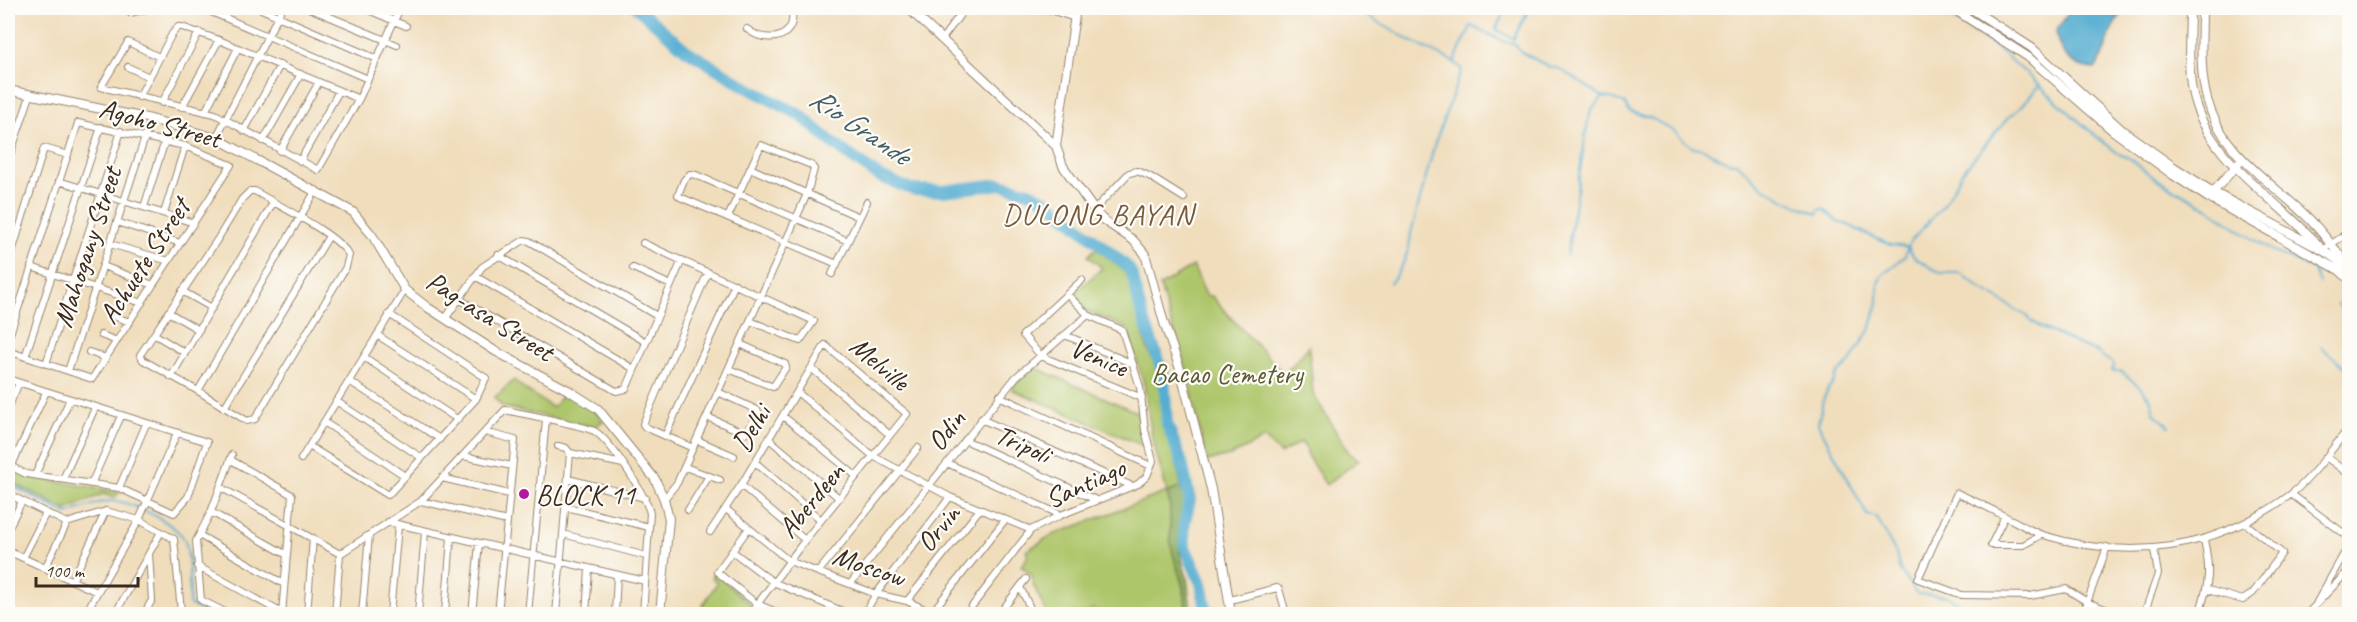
<svg xmlns="http://www.w3.org/2000/svg" width="2357" height="622" font-family="Caveat,sans-serif">
  <rect width="100%" height="100%" fill="#fdfcf7"/>
  <filter id="ink" filterUnits="userSpaceOnUse"><feTurbulence type="fractalNoise" baseFrequency=".0167" numOctaves="2"/><feDisplacementMap in="SourceGraphic" scale="12" xChannelSelector="R" yChannelSelector="G"/><feConvolveMatrix kernelMatrix="1 2 1 2 8 2 1 2 1" color-interpolation-filters="sRGB"/></filter>
  <filter id="wash" filterUnits="userSpaceOnUse"><feTurbulence type="fractalNoise" baseFrequency=".008" numOctaves="4" result="noise"/><feDisplacementMap in="SourceGraphic" scale="24" xChannelSelector="R" yChannelSelector="G"/><feGaussianBlur stdDeviation="1.35" result="paint"/><feColorMatrix in="noise" values="0 0 0 0 0 0 0 0 0 0 0 0 0 0 0 0 0 1.4 0 .05"/><feComposite in="paint" operator="in"/></filter>
  <g filter="url(#wash)">
    <rect width="100%" height="100%" fill="#f0ddbc"/>
    <path fill="#aec66b" stroke="#747844" stroke-width="1.5" d="M1096,248L1124,271L1131,285L1146,345L1159,375L1163,426L1174,450L1181,487L1167,493C1174,514 1170,537 1175,559C1179,578 1188,594 1185,614H1101L1094,608L1085,614H1047L1033,584L1032,575L1021,566L1028,556L1026,551L1050,536L1167,492L1152,437L1144,384L1127,328L1087,311L1072,295L1102,268L1088,256Z
      M1193,266L1206,295L1213,297C1235,325 1262,348 1284,375L1309,346L1313,394L1349,453L1359,460L1326,485L1306,454L1308,452L1301,442L1280,454L1265,438L1230,456L1207,461C1200,434 1195,407 1189,379C1181,347 1168,317 1160,286Z
      M1034,367L1139,413L1141,433L1146,447L1011,389Z
      M514,380L524,389L553,408L565,391L595,411L603,421L594,427L503,407L494,398Z
      M9,469L23,476L120,492L114,498L103,494L66,510L11,482Z
      M715,573L751,605L746,614H697L717,583L712,578Z"/>
    <path fill="#8aab5f" stroke="#626a3e" stroke-width="1.5" d="M1181,487L1186,503L1182,520L1180,552L1187,579L1191,609L1203,614H1185C1189,589 1175,569 1171,545C1168,527 1173,509 1167,493Z"/>
    <path fill="#54add1" stroke="#486c78" stroke-width="1.5" d="M2069,8H2130C2107,21 2110,49 2095,69C2073,68 2058,53 2056,31L2068,14Z"/>
    <g fill="none" stroke-linecap="round" stroke-linejoin="round">
      <path stroke="#54add1" stroke-width="2" d="M1353,8L1411,41L1454,62L1471,26L1505,42L1514,43L1521,52L1550,67L1560,69L1603,97L1614,99L1625,104L1629,111L1653,119L1675,132L1693,148C1711,146 1719,164 1737,163L1760,185L1787,201L1818,214L1819,210L1822,209L1825,210L1839,223L1846,224L1890,245L1908,247L1914,257L1933,269L1943,273H1961L1980,288L2025,315L2040,327L2096,352L2114,364L2112,371H2121L2142,389L2151,400L2154,413L2169,426
        M1506,8L1496,29L1514,39
        M1929,8C2005,39 2054,107 2119,154L2129,158L2157,180L2209,208L2242,232L2276,253L2313,269L2319,284
        M1514,39L1515,35L1530,8
        M1567,255L1586,131L1591,110L1603,97
        M1390,283C1402,271 1410,250 1411,233L1435,143L1462,69L1454,62
        M2337,303L2350,320
        M2321,347L2350,371
        M8,483L67,514C80,509 97,502 111,501C129,500 175,523 184,539C190,550 190,590 189,604L207,614
        M1970,614L1971,611L1947,596L1917,594L1900,570L1896,553L1876,517L1867,515L1818,424L1823,400L1829,387L1832,385L1837,374L1850,362L1871,327L1878,302V283L1882,275L1905,256L1910,242L1944,205L1963,171L2008,118L2020,108L2040,84"/>
      <path stroke="#54add1" stroke-width="12" d="M637,8L686,50L750,89L800,115L835,145L880,177L914,190L943,191L1000,184L1029,192L1047,201L1128,267L1133,277L1140,308L1164,376L1167,424L1182,463L1190,500L1184,526L1185,547L1201,583L1207,614"/>
    </g>
  </g>
  <g filter="url(#ink)">
    <g fill="none" stroke-linecap="round" stroke-linejoin="round">
      <defs>
        <path id="street" d="M202,8L368,79
          M259,8L377,59
          M309,8L397,45
          M364,8L406,26
          M413,8H414
          M1044,8L1075,18
          M130,13L150,8
          M747,29C760,40 786,43 792,22C793,16 791,13 793,8
          M942,39L965,8
          M159,57L128,42L101,87L215,114L318,170L359,99L400,8
          M128,67L149,77
          M139,97L172,34L178,27H182L219,40L359,99
          M8,102L12,92
          M162,103L199,32
          M182,107L219,40
          M205,112L238,48
          M244,131L280,65
          M216,138L282,8
          M263,141L301,74
          M280,151L319,82
          M10,155L30,96
          M300,161L339,91
          M750,168L859,217
          M59,181L194,223
          M250,191H255C278,206 336,233 349,255L346,267L255,419L247,421L198,391L143,360L140,355L217,240L242,199Z
          M144,207L165,141
          M1094,210L1129,173L1137,171L1149,176L1184,198
          M164,213L185,146
          M117,222L180,243
          M643,243L814,321L800,341L750,321
          M110,244L169,261
          M2322,250L2342,237L2350,228
          M498,255L646,342
          M837,264L680,197L678,195L684,180L690,174L696,175L848,241
          M8,265L44,148L68,155
          M103,266L153,285
          M31,267L142,303
          M633,268L671,285
          M832,274L867,202
          M475,276L634,369
          M1082,280L1023,335L1041,356L1142,398
          M182,291L212,308
          M459,299L616,391L626,389L682,260
          M168,312L199,330
          M107,314L130,322
          M445,319L482,267L524,240L529,241L657,316
          M154,334L185,353
          M101,335L117,341
          M377,335L476,399
          M1065,335L1133,364
          M8,340L78,123L185,146L231,165L92,379L8,351
          M89,352L106,358
          M25,357L101,127
          M364,357L457,419
          M46,364L121,131
          M811,368L890,435
          M729,369L773,387L786,367L785,364L740,344
          M68,371L151,119
          M171,377L273,203
          M8,379L207,442L188,497L174,513L119,488L26,474L8,465
          M349,381L440,439
          M198,391L316,190
          M797,392L873,456L950,497L1031,530
          M999,396L1151,466
          M336,401L422,458
          M8,408L19,383
          M224,408L329,236
          M783,416L856,476
          M707,417L745,433L759,413L757,410L718,392
          M981,419L1132,486
          M324,422L405,476
          M485,432L515,440L498,614
          M665,436L735,284
          M769,439L839,498
          M697,440L734,456
          M965,440L1096,500
          M309,446L388,495L476,399L486,378L389,314
          M558,446L566,448L570,453L623,464
          M693,448L645,427L643,424L708,272
          M463,456L512,466
          M2326,457L2346,472L2350,467
          M301,459L405,290
          M231,460L292,495L282,614
          M755,462L821,520
          M947,463L1061,515
          M11,467L46,392
          M685,467L720,480
          M35,475L70,399
          M442,478L509,494
          M63,479L95,408
          M568,479L645,498
          M92,482L121,416
          M741,485L805,540
          M220,487L340,554
          M119,488L146,424
          M8,494L67,523L106,511L139,520L174,539L181,611L179,614
          M2291,494L2350,538
          M664,499L677,483L807,194L814,169L811,165L761,145L728,217
          M421,501L507,521
          M566,507L649,527
          M726,509L789,561L876,594L907,601L935,614
          M688,510L709,476
          M211,512L287,555
          M2005,516L1991,545H2023L2041,535
          M388,522L645,581
          M749,528L717,572L757,604L781,614
          M8,529L22,501
          M710,532L741,485L825,345L907,414L805,540L750,614
          M563,534L646,556
          M199,535L284,584
          M8,551L97,592
          M732,551L773,582L849,614
          M340,554L421,501L505,410C520,413 587,426 596,432C613,445 644,492 650,513L643,614
          M23,558L46,513
          M197,566L282,613
          M45,568L67,523
          M819,571L918,448
          M72,581L106,511
          M851,583L1016,377L1088,315
          M1020,587L1033,614
          M2208,590L2243,600L2253,593L2282,553L2245,523
          M1230,600L1277,588L1279,589L1286,613
          M907,601L980,509
          M2317,602L2350,543
          M932,612L1005,520
          M85,614L139,520L177,433
          M115,614L161,532
          M144,614L152,600L149,554
          M229,614L201,600L196,541L211,512L232,455
          M307,614L313,538
          M335,614L340,554
          M362,614L369,535
          M390,614L398,526
          M418,614L425,532
          M445,614L451,538
          M472,614L479,544
          M528,614L546,419
          M556,614L570,453
          M586,614L589,569
          M615,614L617,575
          M864,614L876,594L950,497
          M966,614L1031,530L1061,515L1138,484L1147,476L1153,461L1145,430L1140,387L1122,330L1088,315L1067,294
          M999,614L1026,579
          M2083,614L2107,547
          M2119,614L2089,603L2066,589L2030,596L1962,595L1918,579L1957,493C1975,501 1993,510 2010,519C2021,524 2032,532 2043,535C2131,562 2215,550 2290,495C2312,478 2333,448 2350,426
          M2144,614L2158,574L2154,550
          M2199,614C2209,584 2211,571 2204,540
          M2307,614L2350,569"/>
        <path id="secondary" d="M908,8L1056,146
          M1076,8L1056,146L1063,166L1094,210L1102,219L1133,240L1145,254L1164,323L1180,369L1211,489L1231,614
          M1952,8L2028,57L2112,130L2173,175L2207,197L2339,270
          M1970,8L2032,48L2122,130L2174,167L2213,192L2322,250L2350,268
          M2190,8C2190,35 2187,64 2192,91C2206,161 2276,196 2319,246
          M2202,8C2202,37 2199,70 2207,99C2221,152 2266,178 2303,213C2319,227 2332,246 2345,262
          M8,90L151,119L216,138L353,212L372,235L405,290L427,307L495,351L568,390L598,409L655,479L664,499L669,519L660,614
          M2213,192L2239,163
          M2337,268L2350,280"/>
      </defs>
      <use href="#street" stroke="#96846d" stroke-width="8"/>
      <use href="#secondary" stroke="#96846d" stroke-width="10"/>
      <use href="#street" stroke="#fff" stroke-width="6"/>
      <use href="#secondary" stroke="#fff" stroke-width="8"/>
    </g>
  </g>
  <circle fill="#b5179e" stroke="#fdfcf7" stroke-width="2" cx="524" cy="494" r="6"/>
  <g text-anchor="middle" dominant-baseline="central" stroke-width="4.5" stroke-linejoin="round" paint-order="stroke">
    <g font-size="28" fill="#3b2a1e" stroke="#fdfcf7">
      <text transform="translate(160 123) rotate(15)">Agoho Street</text>
      <text transform="translate(87 247) rotate(-72)">Mahogany Street</text>
      <text transform="translate(144 261) rotate(-57)">Achuete Street</text>
      <text transform="translate(490 316) rotate(32)">Pag-asa Street</text>
      <text transform="translate(1099 357) rotate(23)">Venice</text>
      <text transform="translate(880 363) rotate(40)">Melville</text>
      <text transform="translate(751 428) rotate(-59)">Delhi</text>
      <text transform="translate(946 430) rotate(-52)">Odin</text>
      <text transform="translate(1023 444) rotate(24)">Tripoli</text>
      <text transform="translate(1085 483) rotate(-24)">Santiago</text>
      <text transform="translate(811 500) rotate(-51)">Aberdeen</text>
      <text transform="translate(938 528) rotate(-51)">Orvin</text>
      <text transform="translate(869 566) rotate(19)">Moscow</text>
    </g>
    <g font-size="28" fill="#5e5935" stroke="#fdfcf7">
      <text x="1227" y="373">Bacao Cemetery</text>
    </g>
    <g font-size="28" fill="#3b2a1e" stroke="#fdfcf7" text-anchor="start">
      <text x="536" y="494">BLOCK 11</text>
    </g>
    <g font-size="30" font-style="italic" fill="#455e66" stroke="#fdfcf7">
      <text transform="translate(860 126) rotate(34)">Rio Grande</text>
    </g>
    <g font-size="30" letter-spacing="1.5" fill="#785a3f" stroke="#fdfcf7">
      <text x="1098" y="214">DULONG BAYAN</text>
    </g>
  </g>
  <rect width="2357" height="622" fill="none" stroke="#fdfcf7" stroke-width="30"/>
  <path d="M36 577v9h102v-9" fill="none" stroke="#3b2a1e" stroke-width="3"/>
  <text x="45" y="577" font-size="18" fill="#3b2a1e" stroke="#fdfcf7" stroke-width="4.5" paint-order="stroke">100 m</text>
</svg>
